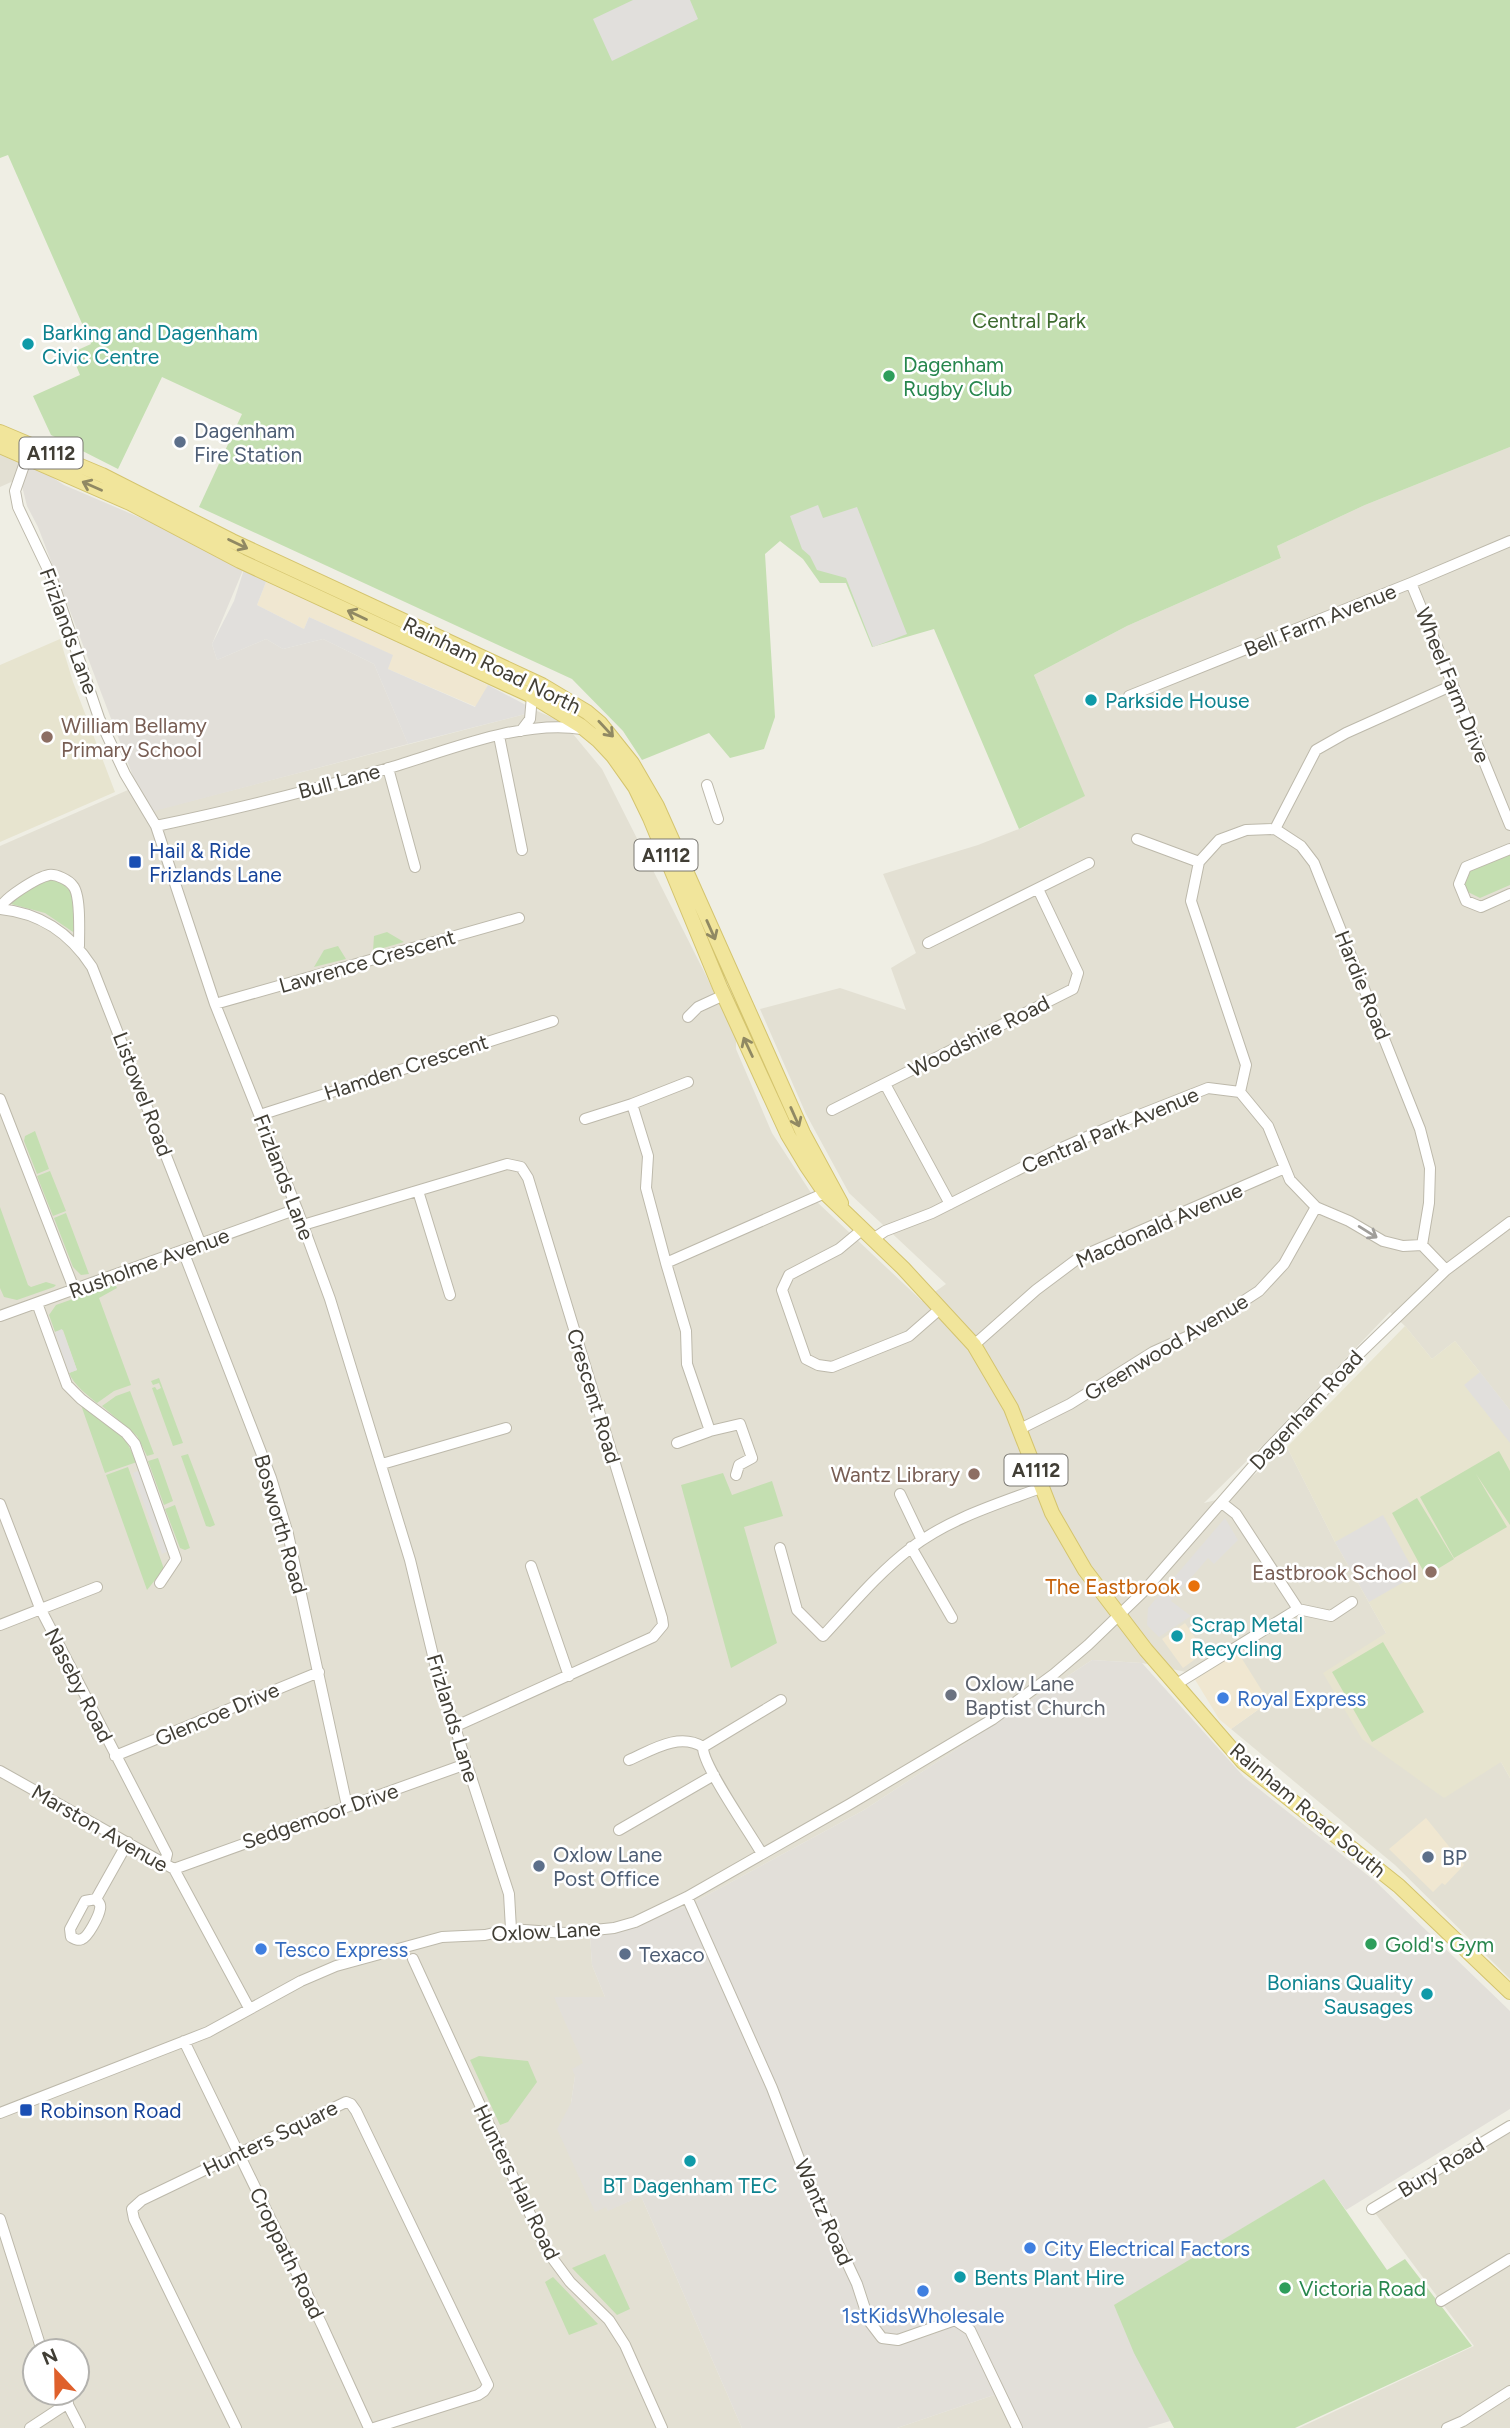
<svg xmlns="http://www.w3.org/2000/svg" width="1510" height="2428" font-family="Figtree,sans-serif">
  <rect width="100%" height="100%" fill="#efeee4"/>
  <path fill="#e3e0d3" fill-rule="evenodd" d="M1510,447V1410L1455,1341L1432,1359L1405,1326L1390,1312L1265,1443L1204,1503L1228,1497L1287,1447L1335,1542L1386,1633L1501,1762L1510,1778V1979L1395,1865L1231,1729L1269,1702L1191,1673L1142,1663L1092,1660L864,1810L687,1906L590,1935L592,1965L605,1997L584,2063L575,2076L571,2103L608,2210L641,2196L742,2428H0V846L137,786L148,812L537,711L563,722L602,769L736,1035V1049L772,1133L817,1202L922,1301L946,1284L849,1193L806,1114L760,1009L840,988L906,1010L891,968L916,953L883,874L978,845L1024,827L1084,796L1034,675L1127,626L1281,558L1277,546L1365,505ZM35,2351H77V2393H35Z
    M0,450L32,464L20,478L0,487Z
    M1510,2133V2428H1299L1474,2346L1375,2213Z
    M994,2395L1013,2428H897Z"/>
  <path fill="#f0e7d1" d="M266,582L488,685L479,708L388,669L392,655L309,617L304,629L257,605Z
    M1185,1623L1205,1652L1183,1668L1162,1639Z
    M1234,1646L1269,1702L1231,1729L1219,1719L1191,1673Z
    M1426,1818L1464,1865L1445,1885L1442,1883L1433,1892L1389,1849Z"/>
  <path fill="#e2dfd9" d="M32,464L64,485L246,563L212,644L217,660L266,639L283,649L323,639L374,664L408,744L147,813L38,527L27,506L20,478Z
    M1092,1660L1142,1663L1244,1777L1375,1881L1510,2011V2109L1346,2210L1324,2179L1116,2305L1170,2421L1147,2428H1015L994,2395L897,2428H742L641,2196L608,2211L606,2207L595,2212L557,2129L571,2103L575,2076L572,2069L583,2063L554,1997H605L592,1965L590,1935L687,1906L864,1810Z"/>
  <path fill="#e7e4cf" d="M60,639L73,682L115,792L0,842V665Z
    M1405,1326L1432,1359L1455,1341L1510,1410V1778L1501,1762L1444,1798L1362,1739L1323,1673L1386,1633L1335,1542L1287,1447Z"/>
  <path fill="#c4dfb1" d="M0,0H1510V447L1365,505L1277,546L1281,558L1127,626L1034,675L1085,796L1019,829L934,629L872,647L846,583H820L803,559L780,541L765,554L775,717L764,749L730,758L709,733L642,760L623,731L572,679L199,507L242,414L162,377L118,469L51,435L33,396L80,375L71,353L91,344L8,155L0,158Z
    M1510,853V885L1480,898L1468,892L1463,881L1470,870Z
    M54,879C80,892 73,903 75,930L73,932L45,913L11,904L12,900L46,880Z
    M387,932L404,942L373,951L374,936Z
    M338,946L346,959L314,967L324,950Z
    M35,1131L49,1169L37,1174L24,1141L25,1136Z
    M50,1171L66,1211L53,1216L37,1176Z
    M0,1207L28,1285L31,1287L46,1282L56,1285L54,1287L17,1300L4,1297L0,1288Z
    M66,1213L89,1274L81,1275L73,1267L54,1218Z
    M115,1284L117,1288L99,1298L131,1385L114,1391L97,1403C86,1394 75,1386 69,1373L77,1370L63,1330L55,1332L49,1315L56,1305Z
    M159,1378L183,1443L173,1446L152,1388L155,1387L157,1390L161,1388L159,1383L153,1385L151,1381Z
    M130,1391L154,1454L147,1456L137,1436L102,1406L116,1396Z
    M81,1405L125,1439L137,1462L105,1473Z
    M1499,1451L1510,1471V1525L1476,1474L1507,1527L1454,1558L1420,1497Z
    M188,1454L215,1525L210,1527L206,1526L181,1456Z
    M158,1458L173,1501L164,1505L148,1461Z
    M128,1467L164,1569L147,1590L106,1475Z
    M723,1473L732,1495L772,1481L783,1516L744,1527L777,1643L731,1668L681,1485Z
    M1417,1498L1454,1559L1426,1576L1392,1513Z
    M175,1505L190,1548L185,1550L180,1548L165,1509Z
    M1383,1642L1424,1712L1372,1742L1332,1672Z
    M479,2056L528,2061L537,2082L508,2122L500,2125L470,2060Z
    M1324,2179L1387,2270L1405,2259L1472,2346L1295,2428H1174L1134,2353L1114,2305Z
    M605,2254L630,2309L617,2315L572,2268Z
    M553,2277L598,2324L569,2335L545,2282Z"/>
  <path fill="#e1dfdc" d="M633,0H690L698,19L612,61L593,19Z
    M818,505L823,518L857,507L907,634L873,647L846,578L817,570L810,556L802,549L790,516Z
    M246,563L266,582L257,605L304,629L309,617L393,655L388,669L475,707L488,685L537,711L408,744L374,664L323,639L283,649L266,639L217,660L212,644L234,601Z
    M62,1329L77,1370L69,1373L55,1332Z
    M1480,1372L1510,1410V1443L1464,1385Z
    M140,1470L169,1551L162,1554L133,1473Z
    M1383,1515L1416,1575L1369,1602L1335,1542Z
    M1225,1518L1238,1540L1214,1564L1208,1558L1171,1601L1191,1616L1159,1637L1147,1625L1148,1608Z"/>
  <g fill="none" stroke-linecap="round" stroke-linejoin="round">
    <defs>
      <path id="minor" d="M29,451L15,491L18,507L51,576L99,718L125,774L156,826L215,1004L297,1209L330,1299L410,1560L437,1672L509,1894L511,1929
        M1411,583L1510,825
        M1129,696L1411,583L1510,541
        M521,731L530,719L532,696
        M499,736L522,850
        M388,768L415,867
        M707,785L718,819
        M156,826C234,810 312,790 389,768C447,751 522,719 582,729
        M1275,829L1316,750L1346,733L1453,685
        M1137,839L1199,862
        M1510,849L1466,867L1459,884L1466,901L1481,907L1510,894
        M0,909C41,913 70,933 92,967L201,1245
        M0,909C2,899 38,877 49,875C56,874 69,880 73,886C81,895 79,933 79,946
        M928,943L1089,863
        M215,1004L519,918
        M688,1017L698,1007L724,995
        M885,1084L950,1204
        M1240,1092L1246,1065L1191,901L1199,862L1219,840L1246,830L1275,829L1301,846L1314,863L1420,1129L1430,1168L1429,1203L1422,1245
        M0,1099L74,1289
        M632,1104L688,1082
        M832,1110L1073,989L1078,973L1038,889
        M260,1115L553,1021
        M585,1119L632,1104L648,1156L646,1188L666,1263
        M418,1191L450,1295
        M303,1225L507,1164L521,1167L528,1178L662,1618L663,1625L653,1637L454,1727
        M863,1229L839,1249L789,1275L782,1290L806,1359L818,1365L832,1367L909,1336L941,1308
        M873,1239L885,1231L932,1213L1057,1150L1114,1125L1208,1088L1240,1092L1268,1126L1290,1180L1316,1207L1349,1221L1383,1241L1403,1246L1422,1245L1446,1270
        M183,1251L271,1478L288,1534L347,1806
        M37,1303L67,1385L81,1399L126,1433L135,1444L176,1559L160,1583
        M0,1316L297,1209
        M974,1345L1036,1290L1080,1257L1285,1168
        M1020,1429L1070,1404L1153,1352L1193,1334L1259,1291L1284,1264L1316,1207
        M677,1443L710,1431
        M382,1464L506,1428
        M736,1475L739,1465L752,1458L740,1424L710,1431L687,1364L686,1331L666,1263L825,1193
        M900,1494L922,1540
        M0,1504L40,1608L167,1854L165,1862
        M911,1547L952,1618
        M780,1548L797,1610L823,1636C851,1606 878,1573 911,1548C950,1518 998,1504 1043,1487
        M531,1566L569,1676
        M1298,1609L1331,1616L1352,1602
        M0,1625L97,1587
        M1175,1685L1298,1609L1236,1514L1222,1503
        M703,1747C702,1765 751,1834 762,1854
        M703,1747L781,1700
        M115,1756L319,1672
        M629,1760C652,1750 679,1732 703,1747
        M0,1771L174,1869L249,2008
        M619,1830L714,1775
        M174,1869L466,1764
        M687,1897L772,2088L801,2164L857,2284L869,2321L882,2338L898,2340L955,2320L970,2330L1017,2428
        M96,1899L85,1901L70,1929L71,1937C75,1939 77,1941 82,1939C88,1937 99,1916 100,1909C101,1904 99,1903 96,1899L128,1842
        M413,1959L547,2251L570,2282L609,2320L625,2345L662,2428
        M184,2041L322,2325L369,2428
        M0,2113L208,2032L301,1981L336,1966L442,1937L485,1935L511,1929L565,1933L614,1928L635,1922L687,1897L850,1804L993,1719L1054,1674L1088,1645L1144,1591L1267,1450L1357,1356L1446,1270L1510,1222
        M1372,2209L1510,2126
        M0,2219L42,2351
        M1441,2301L1510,2259
        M62,2393L80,2428
        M30,2428L68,2403
        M236,2428L134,2219L132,2209L142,2200L346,2102L351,2104L356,2111L488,2385L484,2391L478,2395L374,2428
        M1447,2428L1463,2421L1510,2391"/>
      <path id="major" d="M0,432L102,475L232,541L542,685L587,712L600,723L632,763L657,806L803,1133L841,1203
        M0,446L130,503L240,561L532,696L581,726L598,740L613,756L635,787L650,818L720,987L788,1135L806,1165L825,1193L903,1268L974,1345L1011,1408L1052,1513L1085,1570L1146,1650L1243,1762L1399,1886L1510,1992"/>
    </defs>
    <use href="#minor" stroke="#bdb9ab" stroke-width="12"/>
    <use href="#major" stroke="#d4c46e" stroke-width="16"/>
    <use href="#minor" stroke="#fff" stroke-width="10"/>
    <use href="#major" stroke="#f1e59b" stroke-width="14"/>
  </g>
  <defs><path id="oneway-shaft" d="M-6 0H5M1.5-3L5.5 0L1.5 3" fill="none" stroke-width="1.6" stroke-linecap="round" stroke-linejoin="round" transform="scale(1.75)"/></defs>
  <g stroke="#908963">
    <use href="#oneway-shaft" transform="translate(92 486) rotate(-156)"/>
    <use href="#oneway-shaft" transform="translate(238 544) rotate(26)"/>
    <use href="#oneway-shaft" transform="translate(357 615) rotate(-155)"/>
    <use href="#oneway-shaft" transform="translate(606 729) rotate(47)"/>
    <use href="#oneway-shaft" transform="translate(711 930) rotate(66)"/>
    <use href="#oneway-shaft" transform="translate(748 1047) rotate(-115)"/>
    <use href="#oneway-shaft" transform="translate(795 1117) rotate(66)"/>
  </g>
  <use stroke="#a09e9a" href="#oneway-shaft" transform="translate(1368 1232) rotate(32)"/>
  <g fill="#0f9aa8" stroke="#fff" stroke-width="2.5">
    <circle cx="28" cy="344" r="7"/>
    <circle cx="1091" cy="700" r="7"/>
    <circle cx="1177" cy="1636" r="7"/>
    <circle cx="1427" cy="1994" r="7"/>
    <circle cx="690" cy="2161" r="7"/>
    <circle cx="960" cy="2277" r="7"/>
  </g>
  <g fill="#2e9e5b" stroke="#fff" stroke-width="2.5">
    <circle cx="889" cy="376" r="7"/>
    <circle cx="1371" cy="1944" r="7"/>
    <circle cx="1285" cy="2288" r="7"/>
  </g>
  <g fill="#5c6f8a" stroke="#fff" stroke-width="2.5">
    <circle cx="180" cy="442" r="7"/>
    <circle cx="1428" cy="1857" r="7"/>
    <circle cx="539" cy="1866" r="7"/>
    <circle cx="625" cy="1954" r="7"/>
  </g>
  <g fill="#8d6e63" stroke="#fff" stroke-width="2.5">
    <circle cx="47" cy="737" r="7"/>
    <circle cx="974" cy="1474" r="7"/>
    <circle cx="1431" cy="1572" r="7"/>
  </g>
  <g fill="#1a4fb4" stroke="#fff" stroke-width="2.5">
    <rect x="128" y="855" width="14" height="14" rx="3.5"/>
    <rect x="19" y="2103" width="14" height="14" rx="3.5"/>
  </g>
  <circle fill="#e8710a" stroke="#fff" stroke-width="2.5" cx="1194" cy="1586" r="7"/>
  <circle fill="#6b7280" stroke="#fff" stroke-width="2.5" cx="951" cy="1695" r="7"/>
  <g fill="#3f7fe0" stroke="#fff" stroke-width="2.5">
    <circle cx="1223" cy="1698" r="7"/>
    <circle cx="261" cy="1949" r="7"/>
    <circle cx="1030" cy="2248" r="7"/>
    <circle cx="923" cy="2291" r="7"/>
  </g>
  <g text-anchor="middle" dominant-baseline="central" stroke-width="5" stroke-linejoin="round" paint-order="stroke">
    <g fill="#fff" stroke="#7a7872" stroke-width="2">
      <rect x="19.5" y="437.5" width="63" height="31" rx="5"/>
      <rect x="634.5" y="839.5" width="63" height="31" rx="5"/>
      <rect x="1004.5" y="1454.5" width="63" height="31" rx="5"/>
    </g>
    <g font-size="19" font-weight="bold" fill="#413e35">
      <text x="51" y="453">A1112</text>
      <text x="666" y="855">A1112</text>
      <text x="1036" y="1470">A1112</text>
    </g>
    <g font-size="21" fill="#3e6b30" stroke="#fff">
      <text x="1029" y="320">Central Park</text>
    </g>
    <g font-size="21" fill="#0d838f" stroke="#fff" text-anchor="start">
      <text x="42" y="332">Barking and Dagenham<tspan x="42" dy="24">Civic Centre</tspan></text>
      <text x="1105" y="700">Parkside House</text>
      <text x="1191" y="1624">Scrap Metal<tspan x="1191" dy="24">Recycling</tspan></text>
      <text x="1413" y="1982" text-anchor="end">Bonians Quality<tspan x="1413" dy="24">Sausages</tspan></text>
      <text x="690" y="2185" text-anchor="middle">BT Dagenham TEC</text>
      <text x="974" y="2277">Bents Plant Hire</text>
    </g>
    <g font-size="21" fill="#27864d" stroke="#fff" text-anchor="start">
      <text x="903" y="364">Dagenham<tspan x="903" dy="24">Rugby Club</tspan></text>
      <text x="1385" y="1944">Gold's Gym</text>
      <text x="1299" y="2288">Victoria Road</text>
    </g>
    <g font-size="21" fill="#4e5e75" stroke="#fff" text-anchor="start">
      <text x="194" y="430">Dagenham<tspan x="194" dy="24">Fire Station</tspan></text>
      <text x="553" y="1854">Oxlow Lane<tspan x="553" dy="24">Post Office</tspan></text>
      <text x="1442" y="1857">BP</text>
      <text x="639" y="1954">Texaco</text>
    </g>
    <g font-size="21" fill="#413e35" stroke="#fff">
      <text transform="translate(1320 620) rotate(-22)">Bell Farm Avenue</text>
      <text transform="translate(69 631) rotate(70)">Frizlands Lane</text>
      <text transform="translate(492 665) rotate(26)">Rainham Road North</text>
      <text transform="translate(1453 685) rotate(68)">Wheel Farm Drive</text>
      <text transform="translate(339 781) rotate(-15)">Bull Lane</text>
      <text transform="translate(367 961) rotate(-16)">Lawrence Crescent</text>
      <text transform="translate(1363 985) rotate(68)">Hardie Road</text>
      <text transform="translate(979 1036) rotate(-27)">Woodshire Road</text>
      <text transform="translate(406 1067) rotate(-18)">Hamden Crescent</text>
      <text transform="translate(143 1094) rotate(69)">Listowel Road</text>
      <text transform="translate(1110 1130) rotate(-23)">Central Park Avenue</text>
      <text transform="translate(284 1177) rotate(69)">Frizlands Lane</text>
      <text transform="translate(1159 1225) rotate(-24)">Macdonald Avenue</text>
      <text transform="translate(149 1263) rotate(-20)">Rusholme Avenue</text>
      <text transform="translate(1166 1347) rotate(-31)">Greenwood Avenue</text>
      <text transform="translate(594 1396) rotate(73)">Crescent Road</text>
      <text transform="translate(1306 1410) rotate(-47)">Dagenham Road</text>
      <text transform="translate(281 1524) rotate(74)">Bosworth Road</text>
      <text transform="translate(79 1685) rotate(63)">Naseby Road</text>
      <text transform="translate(217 1714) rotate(-23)">Glencoe Drive</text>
      <text transform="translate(453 1718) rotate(73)">Frizlands Lane</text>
      <text transform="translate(1308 1810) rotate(40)">Rainham Road South</text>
      <text transform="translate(320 1816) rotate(-19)">Sedgemoor Drive</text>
      <text transform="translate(100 1828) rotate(30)">Marston Avenue</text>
      <text transform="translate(546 1931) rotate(-3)">Oxlow Lane</text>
      <text transform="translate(270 2138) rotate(-26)">Hunters Square</text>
      <text transform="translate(1441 2167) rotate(-31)">Bury Road</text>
      <text transform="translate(517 2182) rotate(64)">Hunters Hall Road</text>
      <text transform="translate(824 2212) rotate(66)">Wantz Road</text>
      <text transform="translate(287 2253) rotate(64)">Croppath Road</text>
    </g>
    <g font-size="21" fill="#785e54" stroke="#fff" text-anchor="end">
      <text x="61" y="725" text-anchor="start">William Bellamy<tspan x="61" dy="24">Primary School</tspan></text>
      <text x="960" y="1474">Wantz Library</text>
      <text x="1417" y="1572">Eastbrook School</text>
    </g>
    <g font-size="21" fill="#164399" stroke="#fff" text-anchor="start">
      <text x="149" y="850">Hail &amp; Ride<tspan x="149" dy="24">Frizlands Lane</tspan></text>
      <text x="40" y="2110">Robinson Road</text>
    </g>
    <g font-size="21" fill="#c56008" stroke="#fff" text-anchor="end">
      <text x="1180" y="1586">The Eastbrook</text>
    </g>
    <g font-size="21" fill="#5b616d" stroke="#fff" text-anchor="start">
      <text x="965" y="1683">Oxlow Lane<tspan x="965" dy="24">Baptist Church</tspan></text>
    </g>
    <g font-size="21" fill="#366cbe" stroke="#fff" text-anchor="start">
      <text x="1237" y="1698">Royal Express</text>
      <text x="275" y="1949">Tesco Express</text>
      <text x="1044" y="2248">City Electrical Factors</text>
      <text x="923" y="2315" text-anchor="middle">1stKidsWholesale</text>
    </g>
  </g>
  <g transform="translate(56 2372) rotate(338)"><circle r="33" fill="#ffffff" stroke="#b3b2ae" stroke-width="2"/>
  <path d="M0-5L12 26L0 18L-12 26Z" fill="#df602b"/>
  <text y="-10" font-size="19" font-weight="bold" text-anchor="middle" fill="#413e35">N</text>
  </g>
</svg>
